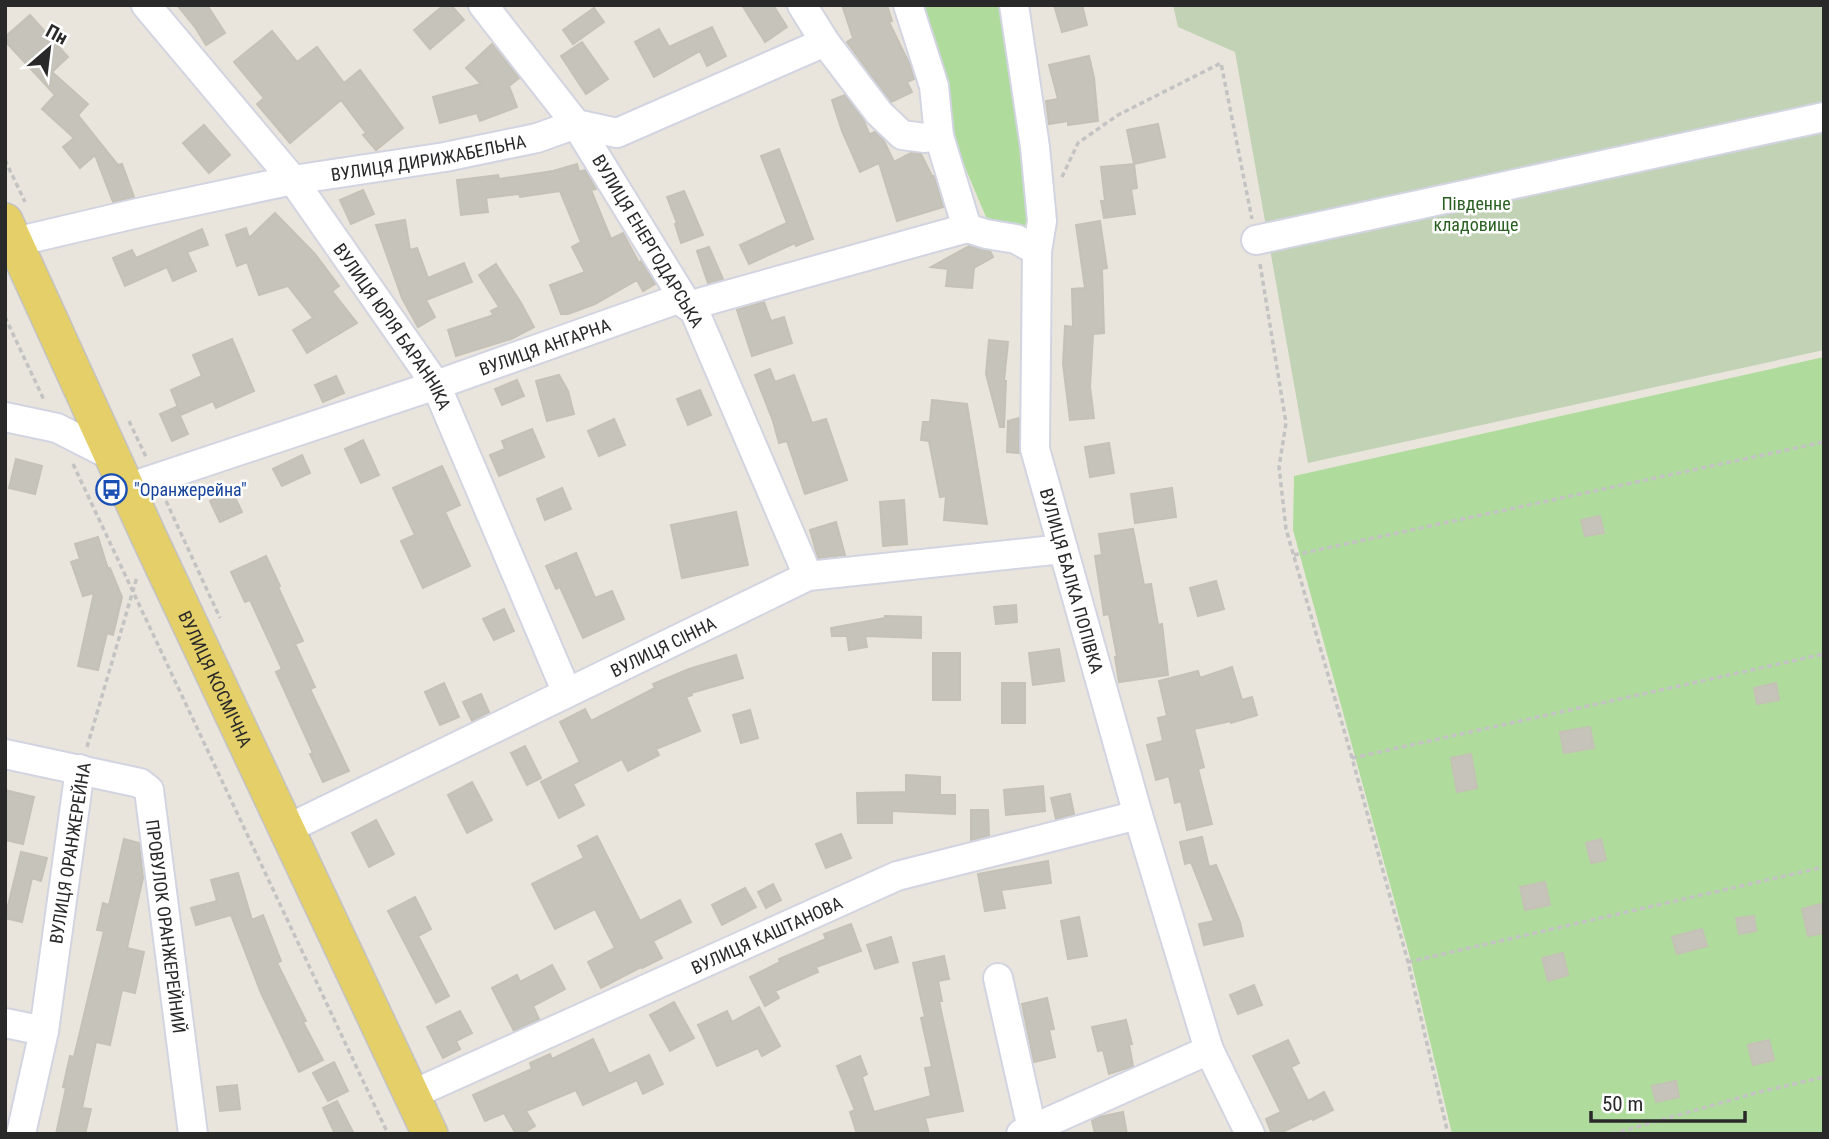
<svg xmlns="http://www.w3.org/2000/svg" width="1829" height="1139" font-family="'Roboto Condensed',sans-serif">
  <rect width="100%" height="100%" fill="#eae5dc"/>
  <path fill="#afdc9d" d="M916,5H1004L1032,194L1028,227L1008,226L986,217L948,127Z
    M1824,357V1134H1452L1411,961L1293,530L1294,476Z"/>
  <path fill="#c1d2b5" d="M1173,5H1824V350L1308,463L1235,52L1178,27Z"/>
  <path fill="#c6c3bb" stroke="#c5c1b6" stroke-width="2" d="M177,5H207L225,33L206,45L195,27Z
    M444,5H451L464,20L430,49L414,30Z
    M742,5H773L787,27L765,42Z
    M842,5H887L892,21L889,22L910,65L914,79L907,82L912,92L891,102L847,42L853,38Z
    M1054,5H1082L1087,25L1062,32Z
    M594,8L604,22L573,44L563,30Z
    M30,15L68,57L52,72L88,104L78,115L118,165L122,164L134,197L113,202L95,155L80,168L63,147L74,138L42,109L55,95L5,41V37Z
    M712,27L726,56L707,66L700,51L654,77L635,42L659,29L669,47Z
    M272,31L297,62L317,47L344,83L360,70L403,128L376,150L363,135L366,133L341,100L290,143L257,104L264,98L234,62Z
    M582,42L608,79L586,94L561,56Z
    M492,44L519,78L509,86L517,107L480,121L477,113L440,123L433,97L481,84L466,68Z
    M1089,56L1094,78L1098,121L1068,125V121L1049,124L1046,101L1058,99L1049,65Z
    M845,95L863,119L872,141L870,134L875,132L884,141L894,162L911,153L921,154L932,176H934L943,207L897,221L879,163L860,172L842,131L832,100Z
    M1158,124L1165,157L1134,164L1127,130Z
    M204,125L230,155L209,173L183,143Z
    M779,149L813,239L796,246L795,243L749,264L740,245L787,223L761,156Z
    M577,164L579,172L585,170L596,189L591,190L611,239L623,233L639,263L641,261L655,284L643,291L637,280L595,304L568,314H561L550,285L585,272L572,247L581,242L560,191L520,197L519,194L486,198L488,212L461,215L457,180L498,175L499,179L553,171Z
    M1134,164L1137,188L1131,189L1135,214L1104,218L1101,201H1105L1101,167Z
    M363,190L374,214L351,224L340,200Z
    M684,191L703,235L681,243L675,224L677,223L667,197Z
    M275,213L315,254L339,286L332,291L357,323L307,353L293,330L313,318L288,286L259,295L247,262L237,266L226,235L246,228L249,238Z
    M405,220L410,250L417,248L428,278L464,263L472,282L426,300L435,317L418,327L402,298L376,225Z
    M1100,221L1107,268L1102,269L1104,333L1093,334L1090,387L1094,418L1070,420L1063,364L1065,326L1073,327L1072,289L1085,288L1076,225Z
    M202,229L208,245L187,252L196,271L173,281L167,267L125,286L113,258L132,250L136,258Z
    M969,246L990,251L993,257L974,268L972,288L946,286L948,269L931,267Z
    M709,247L723,279L708,283L697,251Z
    M496,264L521,303L534,327L511,339L456,356L448,330L494,315L491,311L499,307L479,275Z
    M764,302L771,321L784,317L792,343L752,356L737,310Z
    M232,339L254,391L216,408L213,401L181,415L171,390L202,376L193,355Z
    M989,340L1008,342L1004,381H1006L1004,427H1000L986,374Z
    M770,369L775,382L794,375L812,423L826,419L847,480L805,494L787,441L779,443L773,421L755,375Z
    M559,375L568,391L574,414L547,421L536,381Z
    M336,376L344,393L323,402L315,385Z
    M517,380L524,396L502,405L495,389Z
    M700,390L711,415L688,425L677,399Z
    M932,400L967,404L987,524L944,520L946,496L940,497L929,441L921,440L923,422H930Z
    M176,407L188,434L172,441L160,414Z
    M1019,418V453L1007,452L1008,421Z
    M614,419L625,445L599,456L588,431Z
    M532,429L544,457L499,476L490,455L505,449L502,441Z
    M363,440L379,475L361,483L345,449Z
    M1109,443L1114,473L1090,477L1085,447Z
    M302,455L310,473L282,486L273,469Z
    M16,459L42,466L35,494L9,488Z
    M442,466L460,505L445,512L470,566L423,588L401,541L415,535L393,488Z
    M562,488L571,509L545,520L537,499Z
    M1172,488L1176,517L1135,523L1131,494Z
    M232,491L242,512L220,522L210,501Z
    M904,500L907,544L883,546L880,502Z
    M736,512L748,565L682,578L671,525Z
    M1600,516L1604,533L1585,536L1581,520Z
    M836,522L845,555L818,558L810,530Z
    M1133,529L1144,585L1151,584L1158,625L1162,624L1168,675L1119,682L1115,657H1117L1109,614L1104,615L1095,556L1102,555L1099,534Z
    M98,537L108,569L110,568L122,597L113,635L107,633L98,670L78,666L94,593L83,596L71,562L80,559L75,544Z
    M576,553L595,598L612,591L624,619L583,638L560,587L556,589L546,566Z
    M266,556L280,586L278,587L303,641L295,644L315,687L310,689L349,771L323,782L310,754L313,753L276,672L282,669L250,600L245,602L231,572Z
    M1216,581L1224,609L1198,616L1190,588Z
    M1016,605L1017,622L996,624L994,607Z
    M504,609L514,631L494,640L483,619Z
    M885,616L921,617V638L865,636L867,647L849,650L847,636H832L831,628L885,618Z
    M1059,649L1064,681L1033,685L1029,653Z
    M933,653H960V700H933Z
    M736,655L743,678L691,693L692,695L686,697L700,731L656,749L659,755L628,771L622,759L573,784L584,805L559,818L541,782L580,762L560,722L585,709L591,721L655,688L653,684L689,669Z
    M1232,667L1242,700L1252,697L1257,715L1231,723V721L1194,729L1204,767L1198,769L1212,824L1187,830L1181,801L1175,803L1169,776L1156,780L1147,745L1163,741L1158,718L1167,716L1159,681L1198,671L1200,678Z
    M444,683L459,717L440,725L425,692Z
    M1002,683H1025V723H1002Z
    M1776,683L1779,700L1757,704L1754,688Z
    M481,694L489,712L472,721L463,702Z
    M750,710L758,738L741,743L733,715Z
    M1590,727L1594,748L1564,753L1560,732Z
    M525,746L541,778L527,785L511,753Z
    M1471,754L1477,788L1457,792L1451,758Z
    M906,775L940,777V795H955V814L892,811V823H858L857,793L906,792Z
    M472,782L492,820L467,833L448,795Z
    M1043,786L1045,811L1006,815L1004,790Z
    M5,790L34,797L23,844L5,840Z
    M1070,794L1074,814L1056,819L1051,798Z
    M971,810H988L989,836L971,840Z
    M376,820L394,854L369,867L352,833Z
    M841,834L851,858L826,868L816,844Z
    M597,836L640,921L680,900L691,922L653,941L662,958L642,968L641,967L601,988L588,962L615,948L595,909L555,929L532,884L584,858L578,846Z
    M1202,837L1209,867L1216,865L1240,922L1243,936L1204,945L1199,924L1214,921L1191,862L1185,864L1180,842Z
    M124,839L139,843L143,878L127,948L144,952L135,993L122,990L110,1045L96,1042L82,1108L91,1109L85,1134H56L66,1088L63,1087L70,1056L74,1057L104,931L97,930L103,903L109,905Z
    M1601,839L1606,860L1591,863L1586,843Z
    M21,852L47,858L41,881L32,878L22,922L5,918Z
    M1048,861L1051,883L1001,890L1005,908L985,911L978,874Z
    M238,873L252,920L263,915L281,961L277,963L306,1021L303,1022L323,1060L299,1072L261,993L231,915L196,925L191,908L217,901L211,880Z
    M1545,882L1550,905L1525,910L1520,887Z
    M773,884L781,900L766,908L758,892Z
    M745,888L756,907L722,925L712,905Z
    M415,897L431,929L418,936L449,996L436,1003L388,911Z
    M1821,904L1824,918V933L1808,936L1802,909Z
    M1754,916L1756,931L1739,934L1736,918Z
    M1079,917L1087,956L1068,959L1061,921Z
    M851,924L861,951L816,967L818,972L775,991L779,998L765,1006L750,977L780,962L779,959L826,939L824,934Z
    M1702,929L1707,946L1677,954L1672,937Z
    M891,937L898,962L875,969L867,945Z
    M1563,953L1568,975L1548,981L1542,958Z
    M944,956L949,979L938,981L942,1001H939L963,1111L925,1118L929,1134H857L850,1112L855,1110L837,1066L860,1056L867,1074L862,1077L874,1112L931,1096L925,1068L932,1067L921,1018L925,1017L913,963Z
    M552,965L565,989L533,1006L539,1019L514,1031L492,988L517,975L520,982Z
    M1254,985L1262,1005L1238,1014L1230,995Z
    M1047,998L1054,1029L1049,1030L1055,1057L1034,1062L1022,1004Z
    M674,1002L694,1038L670,1051L650,1015Z
    M759,1007L780,1046L762,1056L758,1048L717,1066L698,1025L727,1011L732,1022Z
    M460,1011L472,1033L456,1041L460,1049L443,1058L427,1027Z
    M1126,1020L1132,1044H1129L1133,1066L1109,1074L1103,1050L1098,1051L1092,1027Z
    M593,1039L609,1074L649,1055L663,1084L643,1094L637,1080L583,1105L576,1090L526,1111L535,1126L522,1134H516L504,1113L485,1121L473,1095L532,1069L530,1063L550,1054L552,1059Z
    M1288,1040L1299,1063L1291,1067L1308,1101L1324,1092L1333,1110L1313,1120L1312,1118L1278,1134H1272L1266,1119L1281,1112L1253,1056Z
    M1769,1040L1774,1060L1753,1065L1748,1045Z
    M334,1062L348,1091L328,1101L313,1073Z
    M1676,1081L1679,1097L1656,1102L1652,1086Z
    M237,1085L240,1109L220,1111L217,1087Z
    M337,1101L354,1134H335L323,1108Z
    M1123,1112L1127,1134H1095L1092,1121L1099,1117Z"/>
  <g fill="none" stroke-linecap="round" stroke-linejoin="round">
    <defs>
      <g id="minor">
        <path id="s1" d="M146,5L293,180L436,385L567,693"/>
        <path d="M483,5L576,124L688,306L694,310L808,576"/>
        <path d="M802,5L825,42L879,113L902,135L925,138L939,136"/>
        <path d="M908,5L934,86L939,136L967,228L986,234L1016,239L1037,251"/>
        <path id="s2" d="M1014,5L1035,147L1042,221L1037,251L1035,449L1138,815L1209,1050L1250,1134"/>
        <path d="M1256,240L1824,117"/>
        <path id="s3" d="M15,242L138,213L293,180L445,157L537,138L576,124L617,133L825,42"/>
        <path d="M5,417L57,428L114,457"/>
        <path id="s4" d="M127,488L436,385L678,299L688,306L967,228"/>
        <path id="s5" d="M5,754L140,783L149,790L193,1134"/>
        <path id="s6" d="M287,829L808,576L1063,549"/>
        <path d="M998,978L1032,1129"/>
        <path d="M5,1023L44,1031"/>
        <path id="s7" d="M411,1095L897,876L1138,815"/>
        <path d="M21,1134L44,1031L80,769"/>
        <path d="M1021,1134L1209,1050"/>
      </g>
      <g id="major">
        <path id="s8" d="M5,221L149,537L430,1134"/>
      </g>
    </defs>
    <use href="#minor" stroke="#d2d4e1" stroke-width="32"/>
    <use href="#major" stroke="#c3c3c3" stroke-width="38"/>
    <path stroke="#c3c3c3" stroke-width="3.5" stroke-dasharray="5 3.5" stroke-linecap="butt" d="M5,160L25,202
      M1062,177L1078,143L1118,115L1221,63L1252,219
      M1260,264L1286,423L1279,467L1286,529L1352,758L1408,962L1448,1134
      M5,317L44,400
      M129,421L147,459
      M73,464L388,1134
      M166,501L220,618
      M1294,555L1824,442
      M87,747L137,577
      M1352,758L1824,654
      M1408,962L1824,867
      M1612,1134L1759,1092L1824,1077"/>
    <use href="#minor" stroke="#fff" stroke-width="28"/>
    <use href="#major" stroke="#e4cf68" stroke-width="35"/>
  </g>
  <defs>
    <symbol id="bus-ring" viewBox="-11 -11 22 22"><circle r="9.5" fill="#fff" stroke="#1a4fb4" stroke-width="1.5"/><path d="M-5-6H5V4H4V6H2V4H-2V6H-4V4H-5ZM-3.5-4V0h7V-4ZM-3.5 1.2v1.5H-2V1.2ZM2 1.2v1.5H3.5V1.2Z" fill="#1a4fb4"/></symbol>
  </defs>
  <g fill-rule="evenodd">
    <use href="#bus-ring" x="94" y="472" width="35" height="35"/>
  </g>
  <g text-anchor="middle" dominant-baseline="central" stroke-width="5" stroke-linejoin="round" paint-order="stroke">
    <g font-size="18" fill="#292929" stroke="#fff">
      <text stroke="none"><textPath href="#s3" startOffset="422">ВУЛИЦЯ ДИРИЖАБЕЛЬНА</textPath></text>
      <text transform="translate(648 241) rotate(59)">ВУЛИЦЯ ЕНЕРГОДАРСЬКА</text>
      <text stroke="none"><textPath href="#s1" startOffset="406">ВУЛИЦЯ ЮРІЯ БАРАННІКА</textPath></text>
      <text stroke="none"><textPath href="#s4" startOffset="441">ВУЛИЦЯ АНГАРНА</textPath></text>
      <text stroke="none"><textPath href="#s2" startOffset="583">ВУЛИЦЯ БАЛКА ПОПІВКА</textPath></text>
      <text stroke="none"><textPath href="#s6" startOffset="418">ВУЛИЦЯ СІННА</textPath></text>
      <text stroke="none"><textPath href="#s8" startOffset="504">ВУЛИЦЯ КОСМІЧНА</textPath></text>
      <text transform="translate(70 853) rotate(-81)">ВУЛИЦЯ ОРАНЖЕРЕЙНА</text>
      <text stroke="none"><textPath href="#s5" startOffset="287">ПРОВУЛОК ОРАНЖЕРЕЙНИЙ</textPath></text>
      <text stroke="none"><textPath href="#s7" startOffset="390">ВУЛИЦЯ КАШТАНОВА</textPath></text>
    </g>
    <g font-size="18" fill="#295f20" stroke="#fff">
      <text x="1476" y="203">Південне<tspan x="1476" dy="21">кладовище</tspan></text>
    </g>
    <g font-size="18" fill="#164399" stroke="#fff" text-anchor="start">
      <text x="134" y="489">"Оранжерейна"</text>
    </g>
  </g>
  <rect width="1829" height="1139" fill="none" stroke="#292929" stroke-width="14"/>
  <g transform="translate(49 49) rotate(28)" stroke="#ffffff" stroke-width="5" paint-order="stroke">
  <path d="M0-5L12 26L0 18L-12 26Z" fill="#292929"/>
  <text y="-10" font-size="19" font-weight="bold" text-anchor="middle" fill="#292929">Пн</text>
  </g>
  <path d="M1591 1111v10h154v-10" fill="none" stroke="#292929" stroke-width="3.5"/>
  <text x="1602" y="1111" font-size="21" fill="#292929" stroke="#ffffff" stroke-width="5" paint-order="stroke">50 m</text>
</svg>
